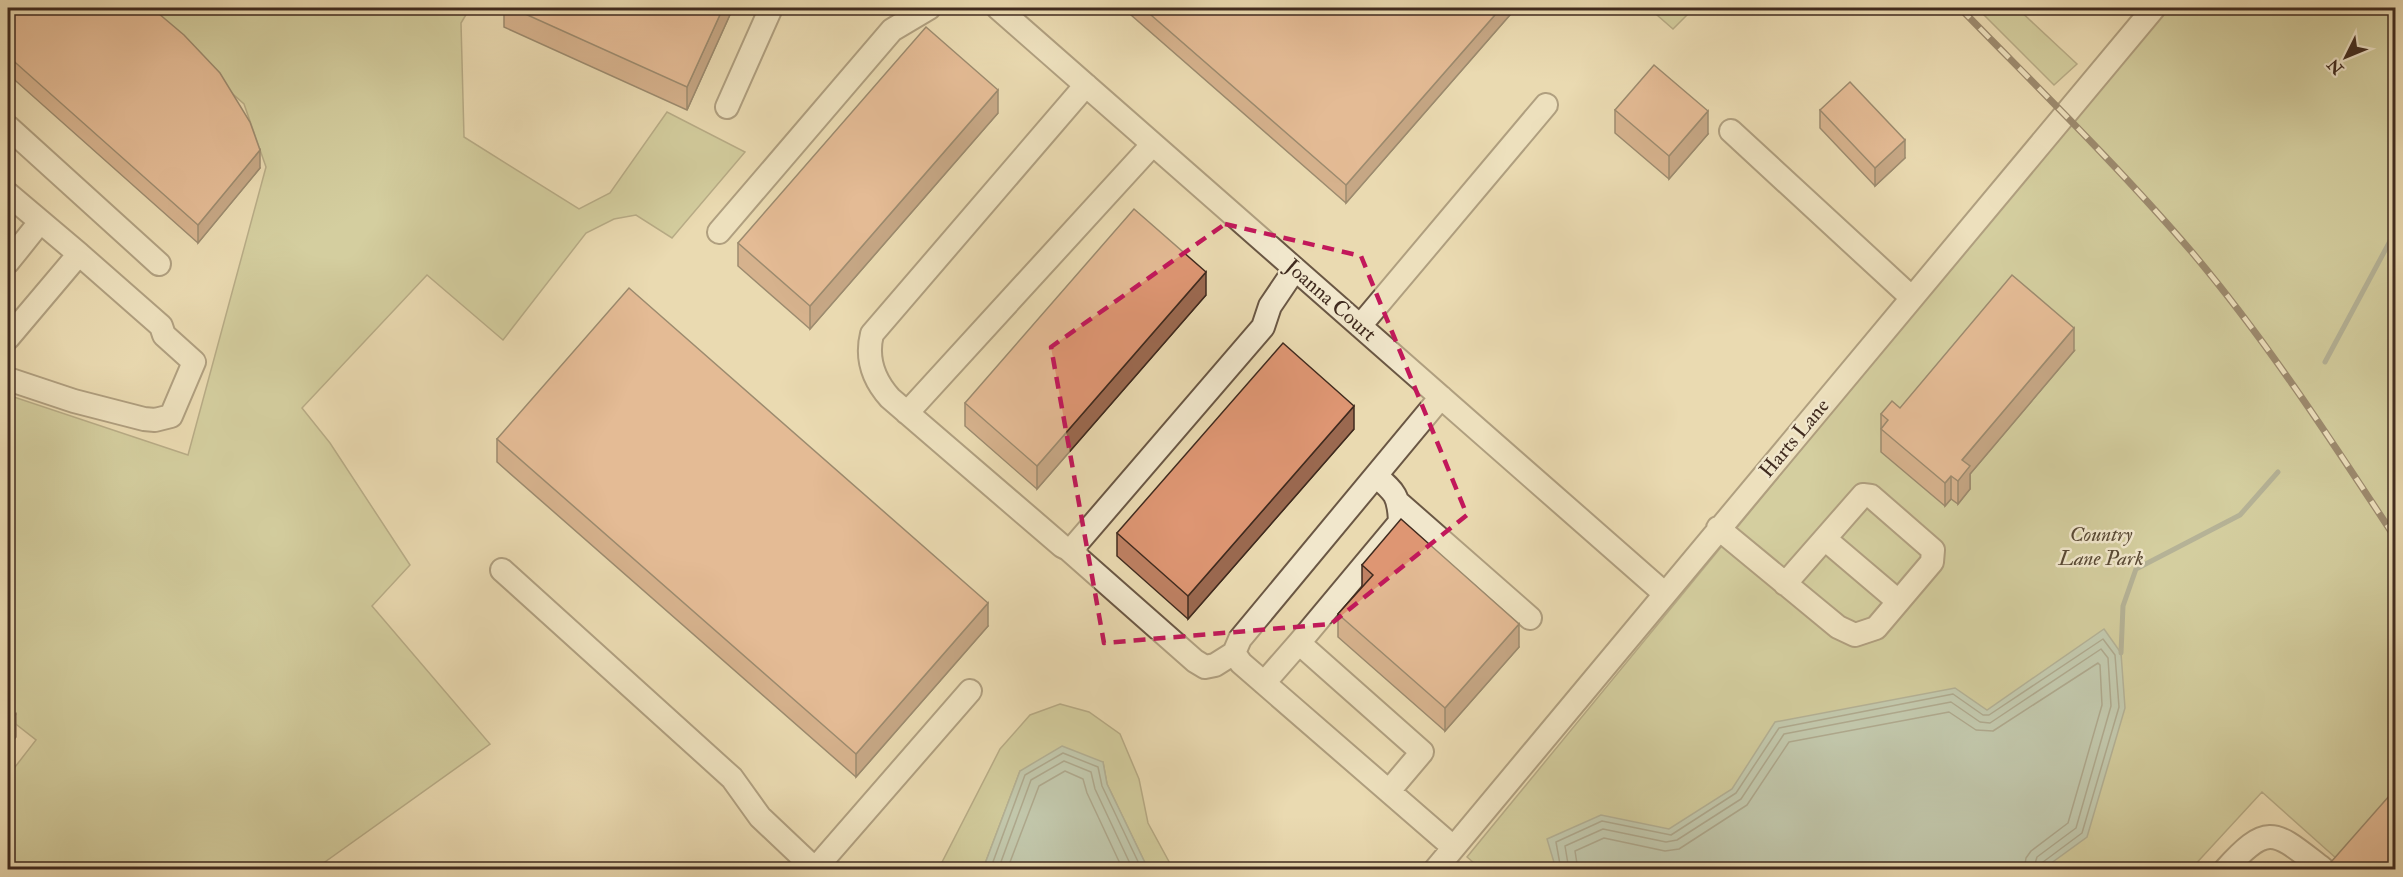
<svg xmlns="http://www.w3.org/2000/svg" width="2403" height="877" font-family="'IM FELL Double Pica',serif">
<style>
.green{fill:#babe89;stroke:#7d7454;stroke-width:1.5}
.water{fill:#99bab2;stroke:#758177;stroke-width:1.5}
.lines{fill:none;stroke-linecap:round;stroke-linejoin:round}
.shore{stroke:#6c7268;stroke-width:1.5}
.stream{stroke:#758177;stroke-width:5}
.minor-casing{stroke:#6a5744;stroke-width:26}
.minor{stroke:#f1e7cc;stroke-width:22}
.rail-casing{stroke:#402b1f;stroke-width:7}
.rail{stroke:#f1e7cc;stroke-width:4.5;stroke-dasharray:14;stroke-linecap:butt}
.wall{fill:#bf8163;stroke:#402b1f;stroke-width:1.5}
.shaded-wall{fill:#9b6950;stroke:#402b1f;stroke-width:1.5}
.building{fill:#de9673;stroke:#402b1f;stroke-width:1.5}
.marked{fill:none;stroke:#c2185b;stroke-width:4.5;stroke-dasharray:12 8;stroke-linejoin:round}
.labels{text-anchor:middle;stroke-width:5;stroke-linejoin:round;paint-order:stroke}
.street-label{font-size:21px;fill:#402b1f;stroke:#f1e7cc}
.park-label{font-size:21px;font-style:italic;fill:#584834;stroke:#f1e7cc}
</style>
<rect width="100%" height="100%" fill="#eadab1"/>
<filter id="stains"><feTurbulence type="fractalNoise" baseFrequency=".00333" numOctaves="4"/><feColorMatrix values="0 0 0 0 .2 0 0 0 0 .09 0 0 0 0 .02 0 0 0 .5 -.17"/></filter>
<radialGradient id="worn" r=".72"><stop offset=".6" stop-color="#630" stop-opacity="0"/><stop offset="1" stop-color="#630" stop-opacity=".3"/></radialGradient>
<path class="green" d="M 136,8 L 470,8 L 461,23 L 464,137 L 579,209 L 610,193 L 667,112 L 745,152 L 672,238 L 636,215 L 614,219 L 586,233 L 503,340 L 427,275 L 302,408 L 330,443 L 410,565 L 372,606 L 490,744 L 315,869 L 84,870 L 80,864 L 75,869 L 8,870 L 8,776 L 36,740 L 8,718 L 8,395 L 188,455 L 266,167 L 244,104 Z
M 1649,8 L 1694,8 L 1673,29 Z
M 1977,8 L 2017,8 L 2077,64 L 2054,85 Z
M 2163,8 L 2395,8 L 2395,792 L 2337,859 L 2262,792 L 2191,869 L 1482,870 L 1467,857 Z
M 1060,704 L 1089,712 L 1120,734 L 1139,779 L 1148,823 L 1173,869 L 1148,869 L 1107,784 L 1103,762 L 1020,771 L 983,869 L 938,870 L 1000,749 L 1030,715 Z"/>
<path class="water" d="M 2104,629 L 2121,653 L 2125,708 L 2087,837 L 2043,869 L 1556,869 L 1547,839 L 1601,815 L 1669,829 L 1732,789 L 1775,722 L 1955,688 L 1987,710 Z
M 1062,746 L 1103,762 L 1107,784 L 1148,869 L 983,869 L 1020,771 Z"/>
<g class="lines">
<path class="shore" d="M 990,870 L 1025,775 L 1063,753 L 1098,767 L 1102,786 L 1142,870
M 998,870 L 1031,780 L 1064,761 L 1091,772 L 1095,789 L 1133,870
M 1007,870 L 1039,786 L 1065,771 L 1083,779 L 1087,793 L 1123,870
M 1561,870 L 1556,842 L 1602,821 L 1671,835 L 1736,793 L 1779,728 L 1953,694 L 1983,715 L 1989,715 L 2103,639 L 2115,655 L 2119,707 L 2082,833 L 2043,862 L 2040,870
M 1569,870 L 1565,846 L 1603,829 L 1666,842 L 1677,840 L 1741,799 L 1784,734 L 1951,702 L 1980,722 L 1990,723 L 2101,649 L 2108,658 L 2111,706 L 2076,828 L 2037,857 L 2033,870
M 1578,870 L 1575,851 L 1604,838 L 1665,851 L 1679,849 L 1747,805 L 1789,742 L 1949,712 L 1976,730 L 1993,731 L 2098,663 L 2100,665 L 2102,705 L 2068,823 L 2031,851 L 2026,858 L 2024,870"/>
<path class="stream" d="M 2325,362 L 2396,230
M 2121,653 L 2123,606 L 2136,569 L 2240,515 L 2278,472"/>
<defs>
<path id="minor" d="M 998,8 L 1664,593
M 1086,85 L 872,334 C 866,358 873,379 890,398 L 1062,546 L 1068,549 L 1072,549 L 1263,327 L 1270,306 L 1295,269
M 727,107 L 771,8
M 8,127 L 159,264
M 1731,131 L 1912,298
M 8,194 L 79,254 L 8,338
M 719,232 L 892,30 L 929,8
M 8,262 L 40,222
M 1360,326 L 1546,105
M 8,379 L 74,401 L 144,419 L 155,420 L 171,416 L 194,362 L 164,335 L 161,326 L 79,254
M 1441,397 L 1240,639 L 1234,653 L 1241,663 L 1453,847
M 907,413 L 1153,144
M 1399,503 L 1530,618
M 1718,528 L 1838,627 L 1855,635 L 1876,628 L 1932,562 L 1933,550 L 1871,496 L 1863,495 L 1785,584
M 1825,539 L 1898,601
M 1068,549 L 1195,661 L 1205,667 L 1215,665 L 1234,653
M 502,570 L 732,778 L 760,817 L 816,870
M 1299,643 L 1400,522 C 1399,496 1395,492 1376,476
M 1264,683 L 1299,643 L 1422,752 L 1389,791
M 815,869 L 970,691
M 1435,870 L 2154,8
M 2225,870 C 2269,821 2275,832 2322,868"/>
</defs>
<use href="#minor" class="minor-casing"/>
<use href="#minor" class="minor"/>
<defs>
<path id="rail" d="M 1960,8 C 2038,88 2118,166 2191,251 C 2267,341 2331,440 2396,539"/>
</defs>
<use href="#rail" class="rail-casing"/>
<use href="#rail" class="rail"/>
</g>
<path class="wall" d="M 8,8 L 260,168 L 198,243 L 8,74 Z
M 504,8 L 733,8 L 687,110 L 504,27 Z
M 1123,8 L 1516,8 L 1346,203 Z
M 1615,110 L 1708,134 L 1669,179 L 1615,133 Z
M 1820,110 L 1905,158 L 1875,186 L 1820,128 Z
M 998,113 L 810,329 L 738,266 L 738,243 Z
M 1206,295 L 1037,489 L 965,426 L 965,403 Z
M 2074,351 L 1970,474 L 1970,489 L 1958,504 L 1951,499 L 1945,506 L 1881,452 L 1881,414 Z
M 1354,429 L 1188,619 L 1117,556 L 1117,533 Z
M 497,439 L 988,626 L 856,777 L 497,462 Z
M 1362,565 L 1519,647 L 1445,731 L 1338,637 L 1338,614 L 1362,587 Z"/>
<path class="shaded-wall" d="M 723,8 L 733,8 L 687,110 L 687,87 Z
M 1501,8 L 1516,8 L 1346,203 L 1346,185 Z
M 998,90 L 998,113 L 810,329 L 810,306 Z
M 1708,111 L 1708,134 L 1669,179 L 1669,156 Z
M 1905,140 L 1905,158 L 1875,186 L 1875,168 Z
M 260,150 L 260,168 L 198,243 L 198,225 Z
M 1206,272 L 1206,295 L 1037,489 L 1037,466 Z
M 2074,328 L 2074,351 L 1970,474 L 1970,489 L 1958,504 L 1958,481 L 1962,460 Z
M 1354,406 L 1354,429 L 1188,619 L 1188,596 Z
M 1951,476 L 1951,499 L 1945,506 L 1945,483 Z
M 988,603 L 988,626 L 856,777 L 856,754 Z
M 1519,624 L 1519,647 L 1445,731 L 1445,708 Z
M 16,714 L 16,737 L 8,746 L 8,723 Z"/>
<path class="building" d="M 8,8 L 152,8 L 184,35 L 220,73 L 250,122 L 260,150 L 198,225 L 8,56 Z
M 512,8 L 723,8 L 687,87 Z
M 1143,8 L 1501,8 L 1346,185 Z
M 926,27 L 998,90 L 810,306 L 738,243 Z
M 1654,65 L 1708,111 L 1669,156 L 1615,110 Z
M 1850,82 L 1905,140 L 1875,168 L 1820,110 Z
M 1134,209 L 1206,272 L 1037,466 L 965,403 Z
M 2012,275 L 2074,328 L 1962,460 L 1970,466 L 1958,481 L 1951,476 L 1945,483 L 1881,429 L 1888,420 L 1881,414 L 1892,401 L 1900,408 Z
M 629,288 L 988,603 L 856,754 L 497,439 Z
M 1283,343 L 1354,406 L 1188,596 L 1117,533 Z
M 1401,519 L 1519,624 L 1445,708 L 1338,614 L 1373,575 L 1362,565 Z
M 8,707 L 16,714 L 8,723 Z
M 2390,795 L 2396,799 L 2396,870 L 2324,870 Z"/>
<path d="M0 0H2403V877H0ZM 1225,224 L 1361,256 L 1467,515 L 1331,624 L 1104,643 L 1051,347 Z" fill="#eadab1" fill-opacity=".55" fill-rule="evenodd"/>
<path class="marked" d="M 1225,224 L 1361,256 L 1467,515 L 1331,624 L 1104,643 L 1051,347 Z"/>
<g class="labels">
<g class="street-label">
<text transform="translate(1331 300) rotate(41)" y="7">Joanna Court</text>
<text transform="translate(1794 438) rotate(-50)" y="7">Harts Lane</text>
</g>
<g class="park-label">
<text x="2101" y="541">Country<tspan x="2101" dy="24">Lane Park</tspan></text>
</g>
</g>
<rect width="2403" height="877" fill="none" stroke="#eadab1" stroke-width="30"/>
<rect x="9" y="9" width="2385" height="859" fill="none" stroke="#402b1f" stroke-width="3"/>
<rect x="15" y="15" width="2373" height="847" fill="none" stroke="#402b1f" stroke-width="1.5"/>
<g transform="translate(2346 57) rotate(227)" stroke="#f1e7cc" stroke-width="4.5" paint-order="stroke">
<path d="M0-4.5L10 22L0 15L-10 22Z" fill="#402b1f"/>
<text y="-9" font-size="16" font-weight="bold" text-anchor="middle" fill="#402b1f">N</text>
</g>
<rect width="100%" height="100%" filter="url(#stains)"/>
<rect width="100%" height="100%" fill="url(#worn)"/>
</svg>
